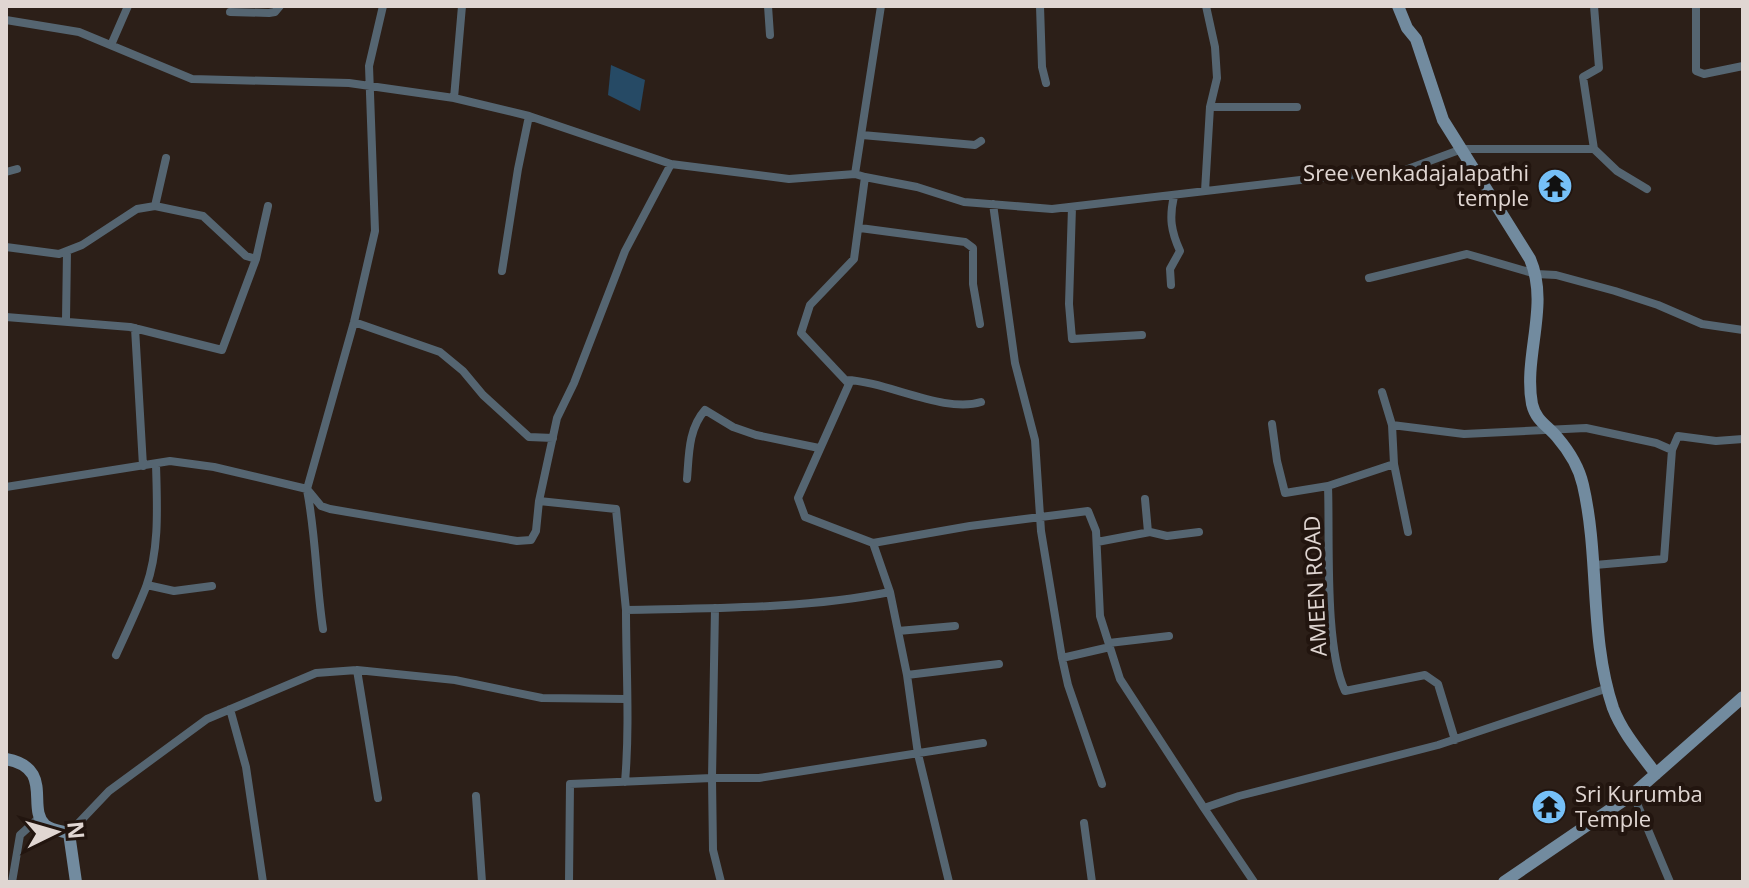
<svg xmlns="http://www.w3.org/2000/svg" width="1749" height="888" font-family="'Open Sans',sans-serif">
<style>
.water{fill:#264a65}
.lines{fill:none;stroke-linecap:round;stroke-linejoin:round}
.street{stroke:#556571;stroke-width:8}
.secondary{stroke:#728b9f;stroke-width:12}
.labels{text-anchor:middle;stroke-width:8;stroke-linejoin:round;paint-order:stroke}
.poi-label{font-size:22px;fill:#e0d6d2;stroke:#22150f;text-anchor:end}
.street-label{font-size:22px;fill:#e0d6d2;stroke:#22150f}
</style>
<rect width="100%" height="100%" fill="#2c1f18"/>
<path class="water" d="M 611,65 L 645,80 L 640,111 L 608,95 Z"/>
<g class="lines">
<path class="street" d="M 768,6 L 770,35
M 881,6 L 855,174 L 865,177 L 854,259 L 810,305 L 801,333 L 849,384 L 798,498 L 805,517 L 873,543 L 890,592 L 907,675 L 918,754 L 949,882
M 1040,6 L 1042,67 L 1046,83
M 1594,6 L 1599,68 L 1583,77 L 1594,149 L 1617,171 L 1647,189
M 1696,6 L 1696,71 L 1704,74 L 1743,66
M 230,12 L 269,13 L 275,12 L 280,6
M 6,20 L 79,32 L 192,79 L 349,83 L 454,98 L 529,116 L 671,164 L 789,179 L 855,174
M 111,45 L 128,6
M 454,98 L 462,6
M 1210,107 L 1297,107
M 862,135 L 975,145 L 981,141
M 671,164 L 625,251 L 574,383 L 557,418 L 539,501 L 616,509 L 626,610 C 713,608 804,609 890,592
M 6,172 L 17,169
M 865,177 L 917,187 L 964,202 L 1052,209 L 1309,179 L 1405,170 L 1462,149 L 1594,149
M 1205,191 L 1210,107 L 1217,78 L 1215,47 L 1206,6
M 993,204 L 1015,363 L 1035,440 L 1041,531 L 1062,658 L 1068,685 L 1102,784
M 155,206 L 166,158
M 1072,207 L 1069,304 L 1072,339 L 1142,335
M 860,228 L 965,242 L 973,248 L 973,284 L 980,324
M 6,247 L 59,254 L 82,245 L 137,209 L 155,206 L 203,216 L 246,256 L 256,259 L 222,350 L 130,327 L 6,317
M 256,259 L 268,206
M 502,271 L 518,169 L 529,116
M 1369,278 L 1467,254 L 1536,274 L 1556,275 L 1615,291 L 1658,305 L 1702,324 L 1743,330
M 1171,285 L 1170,269 L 1180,251 C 1171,231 1169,218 1174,196
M 66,320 L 67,251
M 354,322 L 440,352 L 463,371 L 483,395 L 529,437 L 553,438
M 135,328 L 143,466
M 846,380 C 886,381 945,414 981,402
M 1382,392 L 1392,425
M 1272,424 L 1277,461 L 1285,493 L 1328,486
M 1394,464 L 1328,486 C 1330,539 1324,646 1345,691 L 1425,675 L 1438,684 L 1455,740
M 687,479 C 689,456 688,429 705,410 L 733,427 L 756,435 L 819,448
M 6,487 L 170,461 L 214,467 L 307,489 L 354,322 L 375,231 L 369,66 L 383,6
M 307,489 L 321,506 L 330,509 L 517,541 L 531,540 L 536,531 L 539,501
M 307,490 C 316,536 316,583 323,629
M 1145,499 L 1148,532
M 1408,532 L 1394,464 L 1392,425 L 1464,434 L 1586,428 L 1656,443 L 1672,450
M 1097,542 L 1150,532 L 1167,536 L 1199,532
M 873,543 L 970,526 L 1088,511 L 1096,531 L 1100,616 L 1120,679 L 1204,808 L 1239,796 L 1438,745 L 1608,688
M 1595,565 L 1664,559 L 1672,450 L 1678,436 L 1716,441 L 1743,439
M 147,585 L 174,591 L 212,586
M 715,608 L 712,778 L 759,778 L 983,743
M 898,631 L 955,626
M 1109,643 L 1169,636
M 116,655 C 126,633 137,610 146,587 C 160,548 157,504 156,464
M 1062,658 L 1110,647
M 357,670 L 378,798
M 907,675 L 999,664
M 230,709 L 246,767 L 263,882
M 625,782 C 630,724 626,668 626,610
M 1633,794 L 1670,882
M 476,796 L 482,882
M 1204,808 L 1254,882
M 1084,823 L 1092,882
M 69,833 L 109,791 L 207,719 L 316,673 L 357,670 L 455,680 L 542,698 L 626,699
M 12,882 L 20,835 L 40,817
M 569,882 L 570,784 L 712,778 L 713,850 L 721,882"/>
<path class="secondary" d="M 1398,6 L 1407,28 L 1416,39 L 1443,120 L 1530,259 C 1550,305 1523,356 1532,404 C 1536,421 1547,425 1557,437 C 1569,451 1579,467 1583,485 C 1600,558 1589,637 1613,708 C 1622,732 1641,754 1656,774
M 6,759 C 55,768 26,808 45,825 C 51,830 62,831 69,833 L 76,882
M 1504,882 L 1633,794 L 1743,697"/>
</g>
<defs>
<symbol id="temple-disc" viewBox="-11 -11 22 22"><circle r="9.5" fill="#76c0f7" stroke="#22150f"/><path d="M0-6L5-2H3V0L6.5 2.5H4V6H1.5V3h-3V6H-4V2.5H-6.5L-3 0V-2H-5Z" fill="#111"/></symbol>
</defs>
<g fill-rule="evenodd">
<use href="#temple-disc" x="1535" y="166" width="40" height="40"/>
<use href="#temple-disc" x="1529" y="787" width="40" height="40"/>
</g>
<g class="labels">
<g class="poi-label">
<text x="1529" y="181">Sree venkadajalapathi<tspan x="1529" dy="25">temple</tspan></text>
<text x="1575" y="802" text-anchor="start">Sri Kurumba<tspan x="1575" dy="25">Temple</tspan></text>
</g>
<g class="street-label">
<text transform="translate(1315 586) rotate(-93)" y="8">AMEEN ROAD</text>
</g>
</g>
<rect width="1749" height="888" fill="none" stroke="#e0d6d2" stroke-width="16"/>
<g transform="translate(56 832) rotate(85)" stroke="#22150f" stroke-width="6" paint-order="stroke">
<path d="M0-6L14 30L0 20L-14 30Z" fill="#e0d6d2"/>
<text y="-12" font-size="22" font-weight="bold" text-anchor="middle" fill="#e0d6d2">N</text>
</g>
</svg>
